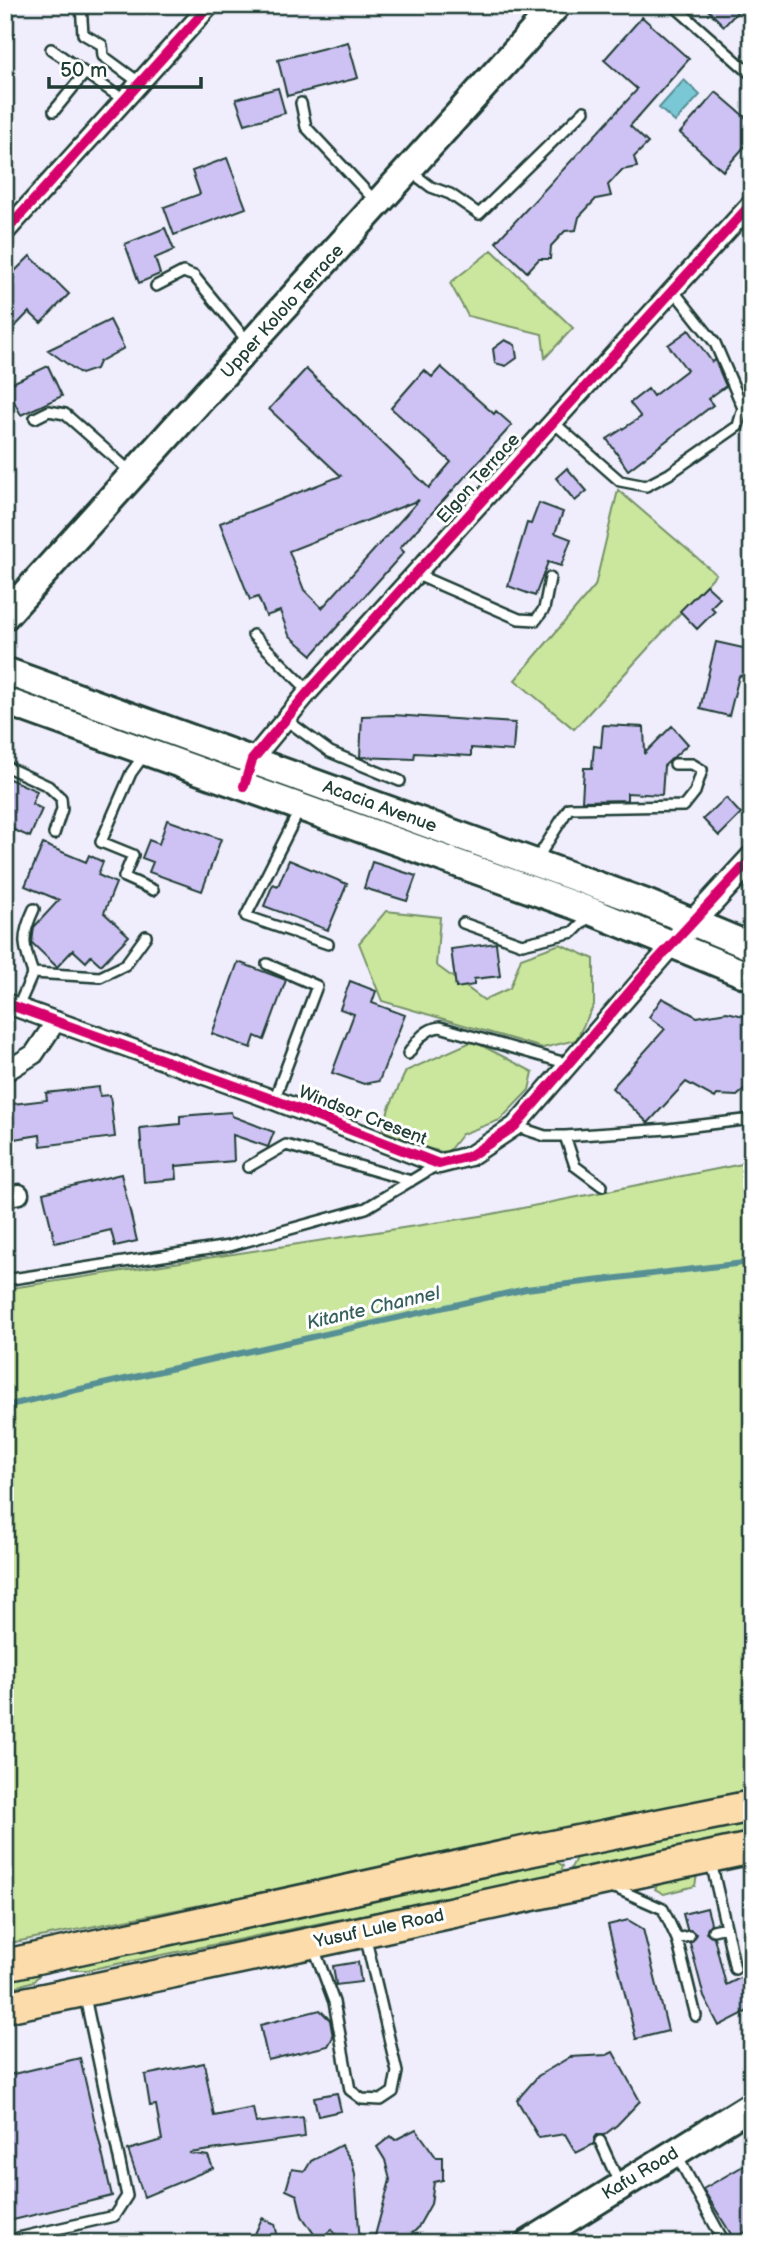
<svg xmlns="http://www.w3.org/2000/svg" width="757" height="2248" font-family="'Balsamiq Sans',sans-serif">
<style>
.green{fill:#cbe79e;stroke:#759269;stroke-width:2}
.water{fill:#7ac8d6;stroke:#569095;stroke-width:2}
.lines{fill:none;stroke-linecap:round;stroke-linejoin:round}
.stream{stroke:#569095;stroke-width:6}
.building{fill:#cec2f4;stroke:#1f3d34;stroke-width:2;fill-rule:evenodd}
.service-casing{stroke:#1f3d34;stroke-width:14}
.minor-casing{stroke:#1f3d34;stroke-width:23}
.tertiary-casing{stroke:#1f3d34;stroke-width:28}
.secondary-casing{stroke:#1f3d34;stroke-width:32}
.primary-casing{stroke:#1f3d34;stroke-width:35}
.service{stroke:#fff;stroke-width:9}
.minor{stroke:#fff;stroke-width:18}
.tertiary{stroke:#fff;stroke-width:23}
.secondary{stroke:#fff;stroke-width:26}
.primary{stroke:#fddcac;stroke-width:30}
.cycleway-casing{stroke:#fff;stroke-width:15}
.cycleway{stroke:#d6006c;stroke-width:10}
.labels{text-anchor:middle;stroke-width:6;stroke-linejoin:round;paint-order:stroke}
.street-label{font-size:18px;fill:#1f3d34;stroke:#fff}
.water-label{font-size:19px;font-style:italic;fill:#36605c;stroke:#fff}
</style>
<rect width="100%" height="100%" fill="#f0edfc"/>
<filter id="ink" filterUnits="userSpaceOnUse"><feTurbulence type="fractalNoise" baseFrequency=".0143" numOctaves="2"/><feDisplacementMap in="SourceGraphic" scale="14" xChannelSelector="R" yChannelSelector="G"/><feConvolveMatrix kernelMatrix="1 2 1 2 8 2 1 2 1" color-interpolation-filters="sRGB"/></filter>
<g filter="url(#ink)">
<path class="green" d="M 492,250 L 573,328 L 545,358 L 542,334 L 468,316 L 450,283 Z
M 618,490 L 716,574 L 574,729 L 515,680 L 595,586 Z
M 386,911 L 440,917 L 436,965 L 484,1000 L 510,988 L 521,958 L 560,944 L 594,959 L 594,1005 L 576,1040 L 543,1048 L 382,1001 L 359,943 Z
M 473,1041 L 533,1072 L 529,1090 L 500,1120 L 462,1134 L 447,1153 L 381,1137 L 389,1108 L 406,1071 Z
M 752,1162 L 752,1795 C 503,1846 254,1892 5,1944 L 5,1289 L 487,1215 Z
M 752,1818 L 752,1833 L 573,1871 L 571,1868 L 576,1858 Z
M 557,1862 L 563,1866 L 560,1875 L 87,1970 L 71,1970 L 68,1965 Z
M 698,1869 L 695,1886 L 664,1894 L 655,1889 L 659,1882 Z
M 36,1968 L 40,1974 L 34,1981 L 5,1990 L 5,1974 Z"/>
<path class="water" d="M 684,80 L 700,95 L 675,122 L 659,108 Z"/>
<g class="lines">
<path class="stream" d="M 5,1406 L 526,1289 L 752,1262"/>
</g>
<path class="building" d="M 703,5 L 744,5 L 724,26 Z
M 642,17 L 689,59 L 630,126 L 648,143 L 634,157 L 637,167 L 622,170 L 608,185 L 611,196 L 596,199 L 579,217 L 576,230 L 565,231 L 551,246 L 550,259 L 539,259 L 527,272 L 496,242 L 636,91 L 637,89 L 604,60 Z
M 348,42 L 358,78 L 287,96 L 278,60 Z
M 278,88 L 285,113 L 245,124 L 236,99 Z
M 716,92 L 752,123 L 752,138 L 723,171 L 680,133 Z
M 227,158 L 246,208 L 174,235 L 164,207 L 200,194 L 192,171 Z
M 165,228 L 174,250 L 155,258 L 160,274 L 139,283 L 125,244 Z
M 30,256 L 69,294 L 41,323 L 29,312 L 5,337 L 5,281 Z
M 110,320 L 124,348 L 99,362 L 96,369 L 81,374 L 48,350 Z
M 689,330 L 712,362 L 715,360 L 726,386 L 708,399 L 713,405 L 628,470 L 607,439 L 641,417 L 630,403 L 648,389 L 653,396 L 687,370 L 668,345 Z
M 505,340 L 515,345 L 517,358 L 506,366 L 495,363 L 493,349 Z
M 48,366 L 62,396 L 21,415 L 6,386 Z
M 441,367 L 494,414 L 496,411 L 512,425 L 400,548 L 404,552 L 312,655 L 289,635 L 280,611 L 266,616 L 258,597 L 250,600 L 220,523 L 341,476 L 269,409 L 306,369 L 429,488 L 451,462 L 391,408 L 424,370 L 432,377 ZM 419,500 L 322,608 L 304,590 L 289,551 Z
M 567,468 L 587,491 L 575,501 L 556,478 Z
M 539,503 L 563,512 L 555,533 L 571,539 L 561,566 L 548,562 L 535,596 L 508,586 L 527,523 L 531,524 Z
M 706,585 L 720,598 L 711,607 L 715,611 L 697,629 L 680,611 Z
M 716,642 L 752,650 L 746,675 L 739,676 L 729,716 L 700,709 Z
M 393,715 L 515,723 L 513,751 L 471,748 L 471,756 L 415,753 L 414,759 L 360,757 L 362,716 Z
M 603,725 L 644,727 L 645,753 L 672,726 L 688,744 L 664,766 L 662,795 L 627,793 L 627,800 L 582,801 L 584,768 L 592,768 L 594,746 L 601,747 Z
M 5,777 L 37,791 L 32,804 L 42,809 L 30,837 L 5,826 Z
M 726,798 L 741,814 L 719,836 L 703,819 Z
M 167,820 L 221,839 L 202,891 L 149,872 L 153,862 L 142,858 L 149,840 L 159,844 Z
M 43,844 L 86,862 L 89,855 L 103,862 L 98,875 L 116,883 L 104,913 L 129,936 L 101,965 L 91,956 L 86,962 L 73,950 L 57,967 L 32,943 L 34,927 L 59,900 L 25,886 Z
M 289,860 L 347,884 L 328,930 L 264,906 L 273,884 L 278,886 Z
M 372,862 L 416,876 L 407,901 L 364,888 Z
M 496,943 L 500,976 L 474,979 L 474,985 L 456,988 L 451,949 Z
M 238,962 L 286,980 L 264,1040 L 255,1036 L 251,1048 L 212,1034 Z
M 350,981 L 376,991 L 372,1003 L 405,1015 L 379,1081 L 364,1084 L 332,1073 L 354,1014 L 340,1009 Z
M 662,998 L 697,1017 L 727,1012 L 752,1018 L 752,1083 L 737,1096 L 717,1095 L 715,1098 L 686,1082 L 648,1123 L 612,1088 L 665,1029 L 649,1017 Z
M 99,1087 L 100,1096 L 110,1095 L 115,1137 L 41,1146 L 40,1135 L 8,1140 L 5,1105 L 47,1100 L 46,1093 Z
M 231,1112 L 232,1116 L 274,1132 L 268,1147 L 233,1135 L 234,1161 L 176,1166 L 177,1179 L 144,1182 L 140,1128 L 180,1124 L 180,1116 Z
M 121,1174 L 137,1241 L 115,1246 L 111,1230 L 55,1243 L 43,1193 Z
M 707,1908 L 711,1923 L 706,1932 L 714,1937 L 726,1985 L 752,1972 L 752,2009 L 719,2026 L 704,1997 L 690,1943 L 696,1934 L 687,1929 L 683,1914 Z
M 628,1920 L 643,1929 L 668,2031 L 636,2039 L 608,1925 Z
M 358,1962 L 361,1982 L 336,1985 L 333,1966 Z
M 320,2010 L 330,2020 L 333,2037 L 328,2046 L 268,2060 L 260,2025 Z
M 613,2052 L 640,2101 L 617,2125 L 604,2135 L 597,2135 L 594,2144 L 576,2153 L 565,2134 L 539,2138 L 517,2100 L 538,2076 L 570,2057 L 607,2055 Z
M 80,2058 L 112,2196 L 5,2222 L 5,2076 Z
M 204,2063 L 214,2116 L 253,2108 L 256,2123 L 303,2117 L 305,2137 L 189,2153 L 208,2156 L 213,2168 L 144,2197 L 128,2150 L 162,2140 L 156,2105 L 150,2106 L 145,2075 Z
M 337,2093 L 341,2111 L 318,2116 L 314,2097 Z
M 416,2129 L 436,2157 L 443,2157 L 443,2180 L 434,2182 L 431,2204 L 417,2229 L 401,2243 L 373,2243 L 390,2180 L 385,2160 L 377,2147 L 391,2136 L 395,2140 Z
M 341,2145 L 352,2162 L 355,2174 L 360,2243 L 341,2243 L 332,2229 L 318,2240 L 302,2216 L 297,2195 L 286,2190 L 292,2169 L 305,2171 L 311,2161 Z
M 752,2161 L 752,2228 L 734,2239 L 703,2189 Z
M 262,2218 L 275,2224 L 279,2243 L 251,2243 Z"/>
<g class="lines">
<defs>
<path id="service" d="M 81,5 L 83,34 L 102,45 L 103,56 L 140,83
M 673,5 L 752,75
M 51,49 L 85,73
M 301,103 L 306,127 L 377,203
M 54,111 L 85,73 L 124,100
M 410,171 L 431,187 L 450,194 L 479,214 L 584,111
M 156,286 L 183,272 L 194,276 L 248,342
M 35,418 L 49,411 L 65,414 L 132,473
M 553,422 L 620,481 L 646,486 L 669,474 L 738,426 L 743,408 L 715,343 L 673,290
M 415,574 L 519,619 L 536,620 L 544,609 L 550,578
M 253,635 L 309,691
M 285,719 L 330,752 L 400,781
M 144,755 L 131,773 L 101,842 L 133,855 L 124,877 L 153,890
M 5,766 L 48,786 L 61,798 L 62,809 L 54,834
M 299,811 L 246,916 L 328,944
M 537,859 L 569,808 L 684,806 L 695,792 L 702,770 L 692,764 L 675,764
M 463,923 L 522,944 L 573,932 L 589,916
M 267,964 L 317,986 L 274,1100
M 33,973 C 23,945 21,937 34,909
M 18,1007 L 33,973 L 100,977 L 125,965 L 146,936
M 408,1054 C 417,1041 424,1029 440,1027 L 569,1064
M 515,1126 L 545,1136 L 565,1136 L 668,1129 L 752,1119
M 565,1136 L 575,1166 L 602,1186
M 248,1167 L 286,1145 L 411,1181
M 5,1280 L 229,1246 L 366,1208 L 437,1165
M 711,1862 L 726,1927 L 713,1930
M 613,1887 L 663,1909 L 677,1939 L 689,1936
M 726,1927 L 735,1969
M 677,1939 L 696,2016
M 314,1948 L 334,2002 L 350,2090 L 362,2099 L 381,2100 L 393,2092 L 397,2072 L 365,1935
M 600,2141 L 619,2183
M 676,2154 L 723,2240
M 18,2238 L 114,2216 L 127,2196 L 85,1997"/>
<path id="minor" d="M 5,232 L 210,5
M 244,786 L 252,760 L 309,691 L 752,203
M 5,1003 L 274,1100 L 439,1164 L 470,1156 L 515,1126 L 674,943
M 5,1072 L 34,1054 L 56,1021
M 5,1197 L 19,1194"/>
<path id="tertiary" d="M 674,943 L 752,858"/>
<path id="secondary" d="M 5,616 L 557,5
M 5,671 L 646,903 L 752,947
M 5,701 L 593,912 L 752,977
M 529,2243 L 752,2105"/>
<path id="primary" d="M 5,1965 L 533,1850 L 752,1806
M 5,2007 C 255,1957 503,1900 752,1848"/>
</defs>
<use href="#service" class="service-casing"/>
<use href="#minor" class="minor-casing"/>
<use href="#tertiary" class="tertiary-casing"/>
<use href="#secondary" class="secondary-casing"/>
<use href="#primary" class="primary-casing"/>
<use href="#service" class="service"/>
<use href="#minor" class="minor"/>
<use href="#tertiary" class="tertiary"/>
<use href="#secondary" class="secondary"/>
<use href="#primary" class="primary"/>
<defs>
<path id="cycleway" d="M 5,232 L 210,5
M 244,786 L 252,760 L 309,691 L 752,203
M 5,1003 L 274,1100 L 439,1164 L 470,1156 L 515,1126 L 650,968 L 752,858"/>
</defs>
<use href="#cycleway" class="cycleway-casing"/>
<use href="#cycleway" class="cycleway"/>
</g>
</g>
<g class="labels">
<g class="street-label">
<text transform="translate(282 311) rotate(-48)" y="6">Upper Kololo Terrace</text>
<text transform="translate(478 478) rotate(-48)" y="6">Elgon Terrace</text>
<text transform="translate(380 806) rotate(20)" y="6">Acacia Avenue</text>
<text transform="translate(363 1115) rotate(21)" y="6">Windsor Cresent</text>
<text transform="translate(379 1928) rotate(-12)" y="6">Yusuf Lule Road</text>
<text transform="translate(640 2173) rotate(-31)" y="6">Kafu Road</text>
</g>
<g class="water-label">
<text transform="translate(373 1307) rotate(-13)" y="7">Kitante Channel</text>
</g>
</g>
<rect width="757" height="2248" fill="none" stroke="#fff" stroke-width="28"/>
<rect x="14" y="14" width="729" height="2220" fill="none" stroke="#1f3d34" stroke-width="2.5" filter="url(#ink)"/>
<path d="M49 77v10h152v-10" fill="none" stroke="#1f3d34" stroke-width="3.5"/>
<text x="60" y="77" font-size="21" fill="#1f3d34" stroke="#ffffff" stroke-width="5" paint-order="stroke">50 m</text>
</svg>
